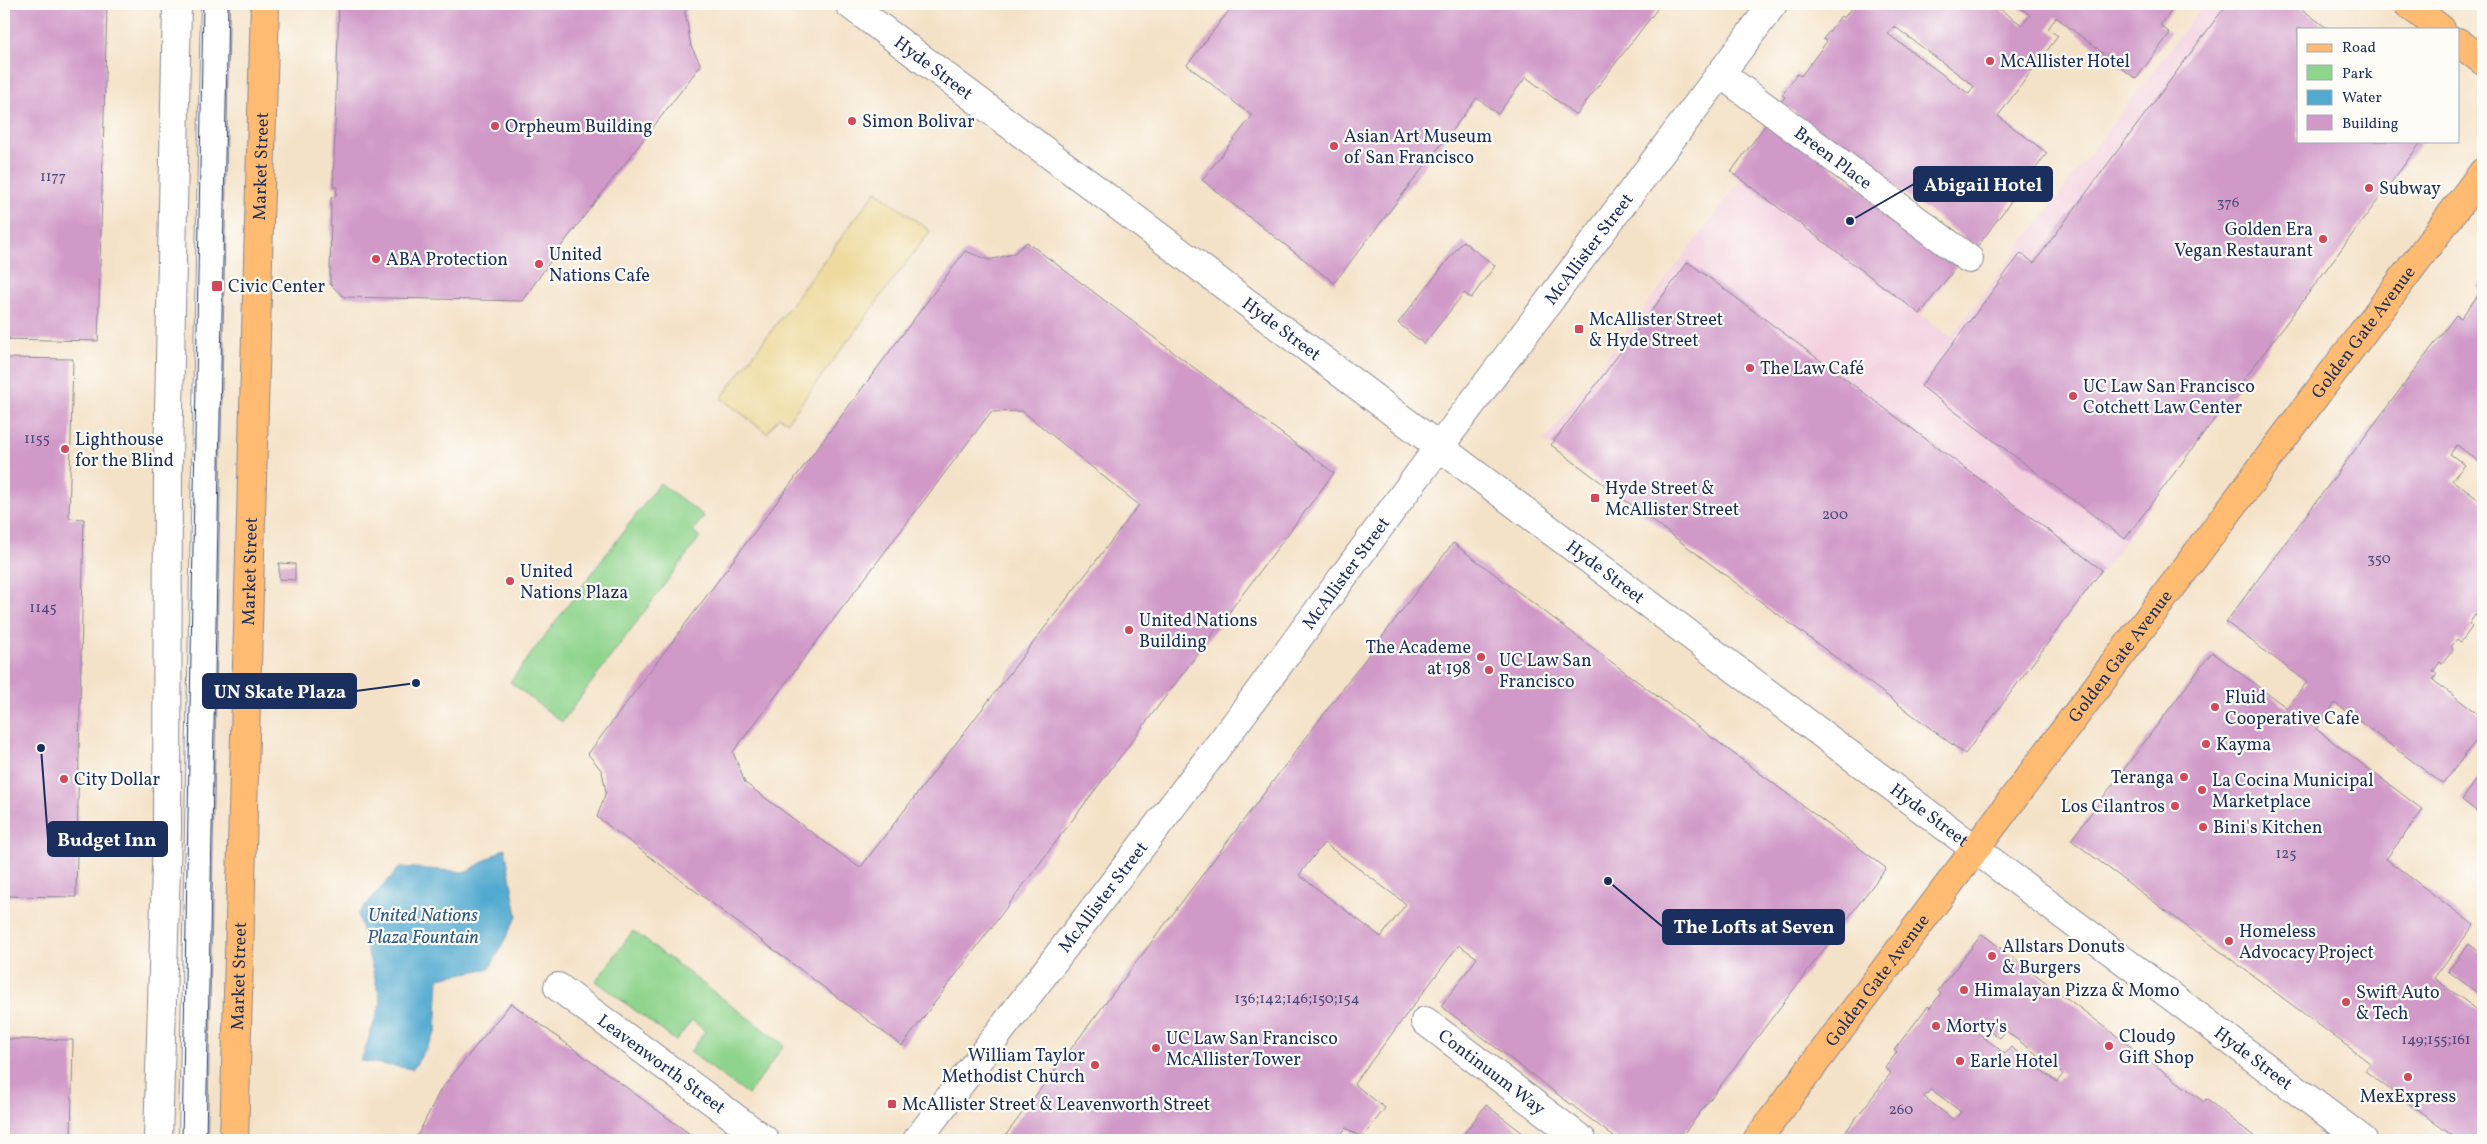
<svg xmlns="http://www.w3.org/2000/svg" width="2487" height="1144" font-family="Vollkorn,serif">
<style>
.built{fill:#f3cfdf}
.green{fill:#8fd48d;stroke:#558276}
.sand{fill:#eeda9e;stroke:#84847e}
.water{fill:#53aad0;stroke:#376c97}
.building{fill:#d099c8;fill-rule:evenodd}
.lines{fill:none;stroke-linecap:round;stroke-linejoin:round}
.minor-casing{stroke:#888893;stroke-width:30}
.major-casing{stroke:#888893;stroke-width:30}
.minor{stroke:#fff;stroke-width:28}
.major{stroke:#ffbb71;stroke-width:28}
.tram{stroke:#1b2f5e;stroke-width:1}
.poi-dot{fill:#d1495b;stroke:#fdfcf7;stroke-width:2}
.labels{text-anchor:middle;stroke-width:4.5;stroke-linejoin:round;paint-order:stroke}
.number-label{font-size:15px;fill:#484a78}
.poi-label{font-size:18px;fill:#1b2f5e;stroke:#fdfcf7;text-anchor:start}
.street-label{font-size:18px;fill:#1b2f5e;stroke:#fdfcf7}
.water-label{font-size:19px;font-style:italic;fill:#2f5a86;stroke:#fdfcf7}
.leader{fill:none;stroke:#1b2f5e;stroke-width:2}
.callout-dot{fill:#1b2f5e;stroke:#fdfcf7;stroke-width:2}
.callout{fill:#1b2f5e;stroke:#1b2f5e;stroke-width:2}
.callout-label{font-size:19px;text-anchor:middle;font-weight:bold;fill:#fff}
</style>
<rect width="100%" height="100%" fill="#fdfcf7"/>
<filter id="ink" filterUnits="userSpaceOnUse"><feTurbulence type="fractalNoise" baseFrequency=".02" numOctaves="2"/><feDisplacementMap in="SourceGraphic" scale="10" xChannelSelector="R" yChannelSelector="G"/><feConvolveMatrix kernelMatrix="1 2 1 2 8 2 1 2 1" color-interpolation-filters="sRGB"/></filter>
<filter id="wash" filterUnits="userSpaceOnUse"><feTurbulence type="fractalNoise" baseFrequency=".0096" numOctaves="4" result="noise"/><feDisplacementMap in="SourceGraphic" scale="20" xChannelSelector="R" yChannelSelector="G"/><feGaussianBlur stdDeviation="1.12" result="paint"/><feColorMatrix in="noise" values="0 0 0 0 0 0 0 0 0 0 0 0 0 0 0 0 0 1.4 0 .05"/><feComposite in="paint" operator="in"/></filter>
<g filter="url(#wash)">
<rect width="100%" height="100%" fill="#f4e2c8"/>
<path class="built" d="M 2204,4 L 2297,4 L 2331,29 L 2298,29 L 2298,141 L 2421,141 L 1965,756 L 1544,441 L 1741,180 L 1951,337 Z"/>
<path class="green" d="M 660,483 L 704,516 L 693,531 L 700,537 L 562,722 L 510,682 Z
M 633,931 L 784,1045 L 748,1095 L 690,1052 L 705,1031 L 692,1020 L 676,1041 L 596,981 Z"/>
<path class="sand" d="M 876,191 L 930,231 L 787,422 L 779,417 L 767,433 L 721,398 Z"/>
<path class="water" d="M 505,848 L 517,916 L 490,968 L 439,978 L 436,1033 L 413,1069 L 361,1061 L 381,1002 L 358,914 L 400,867 L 467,872 Z"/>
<g id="blocks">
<path class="building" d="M 4,4 L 107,4 L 98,341 L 4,339 Z
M 339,4 L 690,4 L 685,12 L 691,46 L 701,65 L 565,241 L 522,301 L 344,297 L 330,284 L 331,198 L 336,195 L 337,187 L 333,187 Z
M 1234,4 L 1661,4 L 1576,115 L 1526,77 L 1498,114 L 1477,98 L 1334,283 L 1202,180 L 1252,116 L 1187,65 Z
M 1854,4 L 1993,4 L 2022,25 L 2030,15 L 2014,4 L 2177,4 L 2160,25 L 2170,33 L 2136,79 L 2056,17 L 2048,29 L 2058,36 L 1998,116 L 2047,153 L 1977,247 L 1781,102 L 1785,97 L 1782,95 L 1797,74 L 1801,76 L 1827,41 L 1823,39 L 1841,16 L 1844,18 ZM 1894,26 L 1974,86 L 1969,94 L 1888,34 Z
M 2227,4 L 2295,4 L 2328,29 L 2298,29 L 2298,141 L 2422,141 L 2125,539 L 1921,386 L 2021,253 L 2034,263 Z
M 1769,120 L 1959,263 L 1920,314 L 1731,172 Z
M 1463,241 L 1495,266 L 1471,298 L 1464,293 L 1424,344 L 1398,323 Z
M 1027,242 L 1334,473 L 902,1046 L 597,817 L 606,792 L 602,771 L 588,754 L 965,251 L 989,260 L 1013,254 ZM 1022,411 L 1139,505 L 860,868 L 745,783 L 733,752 L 991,412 Z
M 1688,262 L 2102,570 L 1965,754 L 1551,445 Z
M 2483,278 L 2483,465 L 2457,445 L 2450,454 L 2465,465 L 2452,480 L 2483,503 L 2483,612 L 2479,618 L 2475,615 L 2469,624 L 2472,627 L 2461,642 L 2457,639 L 2451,647 L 2453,650 L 2442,664 L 2440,662 L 2433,672 L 2437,674 L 2433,680 L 2483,718 L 2483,731 L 2443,784 L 2335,703 L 2316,729 L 2423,810 L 2386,859 L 2474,925 L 2434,978 L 2483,1014 L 2483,1140 L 2458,1140 L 2365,1071 L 2370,1063 L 2071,840 L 2212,652 L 2287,708 L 2307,682 L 2226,622 L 2456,315 L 2461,318 L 2481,291 L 2477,287 Z
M 4,358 L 73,359 L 69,518 L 84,519 L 76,897 L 4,896 Z
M 1453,543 L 1886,868 L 1679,1140 L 1618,1140 L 1441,1006 L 1477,958 L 1459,945 L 1354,1084 L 1385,1108 L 1362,1138 L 1346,1128 L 1337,1140 L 1002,1140 ZM 1324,843 L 1406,904 L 1381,937 L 1299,875 Z
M 279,563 L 295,564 L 295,580 L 279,579 Z
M 2483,771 L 2483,816 L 2462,800 Z
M 1982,934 L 2204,1102 L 2206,1099 L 2259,1140 L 1839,1140 L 1891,1073 L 1885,1068 L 1897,1052 L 1894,1050 L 1928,1006 L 1930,1008 L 1941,993 L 1938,991 ZM 1982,1025 L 2000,1038 L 2006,1031 L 2063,1074 L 2057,1082 L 2011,1047 L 2005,1054 L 1977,1032 ZM 1931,1089 L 1961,1112 L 1954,1120 L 1924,1097 Z
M 2469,944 L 2483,955 L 2483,997 L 2448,971 Z
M 511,1003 L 698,1140 L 415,1140 L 441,1089 Z
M 4,1039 L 73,1040 L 71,1140 L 4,1140 Z
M 1486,1105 L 1532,1140 L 1459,1140 Z"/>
</g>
</g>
<g filter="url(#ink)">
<use href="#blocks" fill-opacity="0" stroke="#888893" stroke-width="1"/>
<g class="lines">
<defs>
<g id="minor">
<path id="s1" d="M 849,4 L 2363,1140"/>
<path id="s2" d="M 1721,74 L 1969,259"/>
<path id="s3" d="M 558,987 L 765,1140"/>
<path id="s4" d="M 1425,1021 L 1582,1140"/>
<path d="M 158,1140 L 167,831 L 168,463 L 177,4"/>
<path d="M 193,1140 L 215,4"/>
<path id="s5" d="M 917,1140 L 1238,720 L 1403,495 L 1773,4"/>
</g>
<g id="major">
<path d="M 2408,4 L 2441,29"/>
<path d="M 2458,42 L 2483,61"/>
<path id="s6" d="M 234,1140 L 265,4"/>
<path id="s7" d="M 1757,1140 L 2483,172"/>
</g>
</defs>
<use href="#minor" class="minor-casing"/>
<use href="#major" class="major-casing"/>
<use href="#minor" class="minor"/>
<use href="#major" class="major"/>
<path class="tram" d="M 182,1140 L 203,4
M 206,1140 L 228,4"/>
</g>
</g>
<g class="poi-dot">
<circle cx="1990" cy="61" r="5"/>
<circle cx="852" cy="121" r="5"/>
<circle cx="495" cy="126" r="5"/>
<circle cx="1334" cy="146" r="5"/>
<circle cx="2369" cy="188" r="5"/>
<circle cx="2323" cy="239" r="5"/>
<circle cx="376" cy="259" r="5"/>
<circle cx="539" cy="264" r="5"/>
<rect x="211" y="280" width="12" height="12" rx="2.5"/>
<rect x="1574" y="324" width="10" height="10" rx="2.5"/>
<circle cx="1750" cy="368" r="5"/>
<circle cx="2073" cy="396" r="5"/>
<circle cx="65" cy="449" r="5"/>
<rect x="1590" y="493" width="10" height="10" rx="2.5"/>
<circle cx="510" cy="581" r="5"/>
<circle cx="1129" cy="630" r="5"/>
<circle cx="1481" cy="657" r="5"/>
<circle cx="1489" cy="670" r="5"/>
<circle cx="2215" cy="707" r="5"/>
<circle cx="2206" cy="744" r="5"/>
<circle cx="2184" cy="777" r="5"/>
<circle cx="64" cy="779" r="5"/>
<circle cx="2202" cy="790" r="5"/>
<circle cx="2175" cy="806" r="5"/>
<circle cx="2203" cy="827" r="5"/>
<circle cx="2229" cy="941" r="5"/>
<circle cx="1992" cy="956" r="5"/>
<circle cx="1964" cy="990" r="5"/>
<circle cx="2346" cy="1002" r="5"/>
<circle cx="1936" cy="1026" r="5"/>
<circle cx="2109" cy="1046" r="5"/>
<circle cx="1156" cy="1048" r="5"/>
<circle cx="1960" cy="1061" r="5"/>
<circle cx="1095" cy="1065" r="5"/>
<circle cx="2408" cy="1077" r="5"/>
<rect x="887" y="1099" width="10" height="10" rx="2.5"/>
</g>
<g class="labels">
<g class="number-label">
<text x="53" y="181">1177</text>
<text x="2228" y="207">376</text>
<text x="37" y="443">1155</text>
<text x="1835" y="519">200</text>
<text x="2379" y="563">350</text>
<text x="43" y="612">1145</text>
<text x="2286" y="858">125</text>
<text x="1297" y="1003">136;142;146;150;154</text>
<text x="2436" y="1044">149;155;161</text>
<text x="1901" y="1114">260</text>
</g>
<g class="poi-label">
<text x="2000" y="67">McAllister Hotel</text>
<text x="862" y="127">Simon Bolivar</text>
<text x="505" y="132">Orpheum Building</text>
<text x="1344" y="142">Asian Art Museum<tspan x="1344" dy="21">of San Francisco</tspan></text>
<text x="2379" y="194">Subway</text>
<text x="2313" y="235" text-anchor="end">Golden Era<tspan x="2313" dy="21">Vegan Restaurant</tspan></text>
<text x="549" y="260">United<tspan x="549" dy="21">Nations Cafe</tspan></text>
<text x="386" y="265">ABA Protection</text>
<text x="228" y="292">Civic Center</text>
<text x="1589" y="325">McAllister Street<tspan x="1589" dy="21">&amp; Hyde Street</tspan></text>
<text x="1760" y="374">The Law Café</text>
<text x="2083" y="392">UC Law San Francisco<tspan x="2083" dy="21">Cotchett Law Center</tspan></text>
<text x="75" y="445">Lighthouse<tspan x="75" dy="21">for the Blind</tspan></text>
<text x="1605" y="494">Hyde Street &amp;<tspan x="1605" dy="21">McAllister Street</tspan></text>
<text x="520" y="577">United<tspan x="520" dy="21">Nations Plaza</tspan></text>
<text x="1139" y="626">United Nations<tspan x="1139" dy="21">Building</tspan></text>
<text x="1471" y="653" text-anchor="end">The Academe<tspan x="1471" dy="21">at 198</tspan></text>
<text x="1499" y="666">UC Law San<tspan x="1499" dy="21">Francisco</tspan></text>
<text x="2225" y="703">Fluid<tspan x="2225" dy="21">Cooperative Cafe</tspan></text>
<text x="2216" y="750">Kayma</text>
<text x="2174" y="783" text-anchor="end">Teranga</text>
<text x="74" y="785">City Dollar</text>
<text x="2212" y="786">La Cocina Municipal<tspan x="2212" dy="21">Marketplace</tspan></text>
<text x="2165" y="812" text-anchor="end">Los Cilantros</text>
<text x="2213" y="833">Bini's Kitchen</text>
<text x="2239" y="937">Homeless<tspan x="2239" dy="21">Advocacy Project</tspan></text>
<text x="2002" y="952">Allstars Donuts<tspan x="2002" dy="21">&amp; Burgers</tspan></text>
<text x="1974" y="996">Himalayan Pizza &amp; Momo</text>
<text x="2356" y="998">Swift Auto<tspan x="2356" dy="21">&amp; Tech</tspan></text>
<text x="1946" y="1032">Morty's</text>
<text x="2119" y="1042">Cloud9<tspan x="2119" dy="21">Gift Shop</tspan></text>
<text x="1166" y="1044">UC Law San Francisco<tspan x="1166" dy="21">McAllister Tower</tspan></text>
<text x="1085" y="1061" text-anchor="end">William Taylor<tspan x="1085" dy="21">Methodist Church</tspan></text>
<text x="1970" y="1067">Earle Hotel</text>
<text x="2408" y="1102" text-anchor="middle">MexExpress</text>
<text x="902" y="1110">McAllister Street &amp; Leavenworth Street</text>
</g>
<g class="street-label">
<text dy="6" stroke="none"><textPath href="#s1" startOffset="106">Hyde Street</textPath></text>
<text dy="6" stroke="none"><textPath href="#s2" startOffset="140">Breen Place</textPath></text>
<text dy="6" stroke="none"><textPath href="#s6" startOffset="974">Market Street</textPath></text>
<text dy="6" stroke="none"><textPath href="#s5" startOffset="1116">McAllister Street</textPath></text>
<text dy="6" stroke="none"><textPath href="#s1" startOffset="541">Hyde Street</textPath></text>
<text dy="6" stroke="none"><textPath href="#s7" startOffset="1010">Golden Gate Avenue</textPath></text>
<text dy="6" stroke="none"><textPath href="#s6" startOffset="569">Market Street</textPath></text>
<text dy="6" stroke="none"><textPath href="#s1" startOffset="946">Hyde Street</textPath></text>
<text dy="6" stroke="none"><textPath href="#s5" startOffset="711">McAllister Street</textPath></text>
<text dy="6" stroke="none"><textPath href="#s7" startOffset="605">Golden Gate Avenue</textPath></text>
<text dy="6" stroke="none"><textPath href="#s1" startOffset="1351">Hyde Street</textPath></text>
<text dy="6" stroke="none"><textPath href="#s5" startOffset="306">McAllister Street</textPath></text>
<text dy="6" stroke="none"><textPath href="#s6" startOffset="164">Market Street</textPath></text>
<text dy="6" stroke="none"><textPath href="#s7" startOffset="200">Golden Gate Avenue</textPath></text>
<text dy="6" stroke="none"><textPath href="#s1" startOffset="1756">Hyde Street</textPath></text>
<text dy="6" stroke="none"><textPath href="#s3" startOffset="129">Leavenworth Street</textPath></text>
<text dy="6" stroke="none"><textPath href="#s4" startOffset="84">Continuum Way</textPath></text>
</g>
<g class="water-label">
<text x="423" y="921">United Nations<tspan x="423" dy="22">Plaza Fountain</tspan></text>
</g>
</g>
<path class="leader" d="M1850 221L1914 184M416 683L356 691M41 748L48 839M1608 881L1663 927"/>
<g class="callout-dot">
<circle cx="1850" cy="221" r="5"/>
<circle cx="416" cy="683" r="5"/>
<circle cx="41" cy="748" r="5"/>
<circle cx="1608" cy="881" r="5"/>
</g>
<g class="callout">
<rect x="1914" y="167" width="138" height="34" rx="5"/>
<rect x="203" y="674" width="153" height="34" rx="5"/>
<rect x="48" y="822" width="119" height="34" rx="5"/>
<rect x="1663" y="910" width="181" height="34" rx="5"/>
</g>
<g class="callout-label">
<text x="1983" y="191">Abigail Hotel</text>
<text x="280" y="698">UN Skate Plaza</text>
<text x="107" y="846">Budget Inn</text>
<text x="1754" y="933">The Lofts at Seven</text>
</g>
<rect width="2487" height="1144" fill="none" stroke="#fdfcf7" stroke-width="20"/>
<rect x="2297" y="28" width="162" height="115" fill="#fdfcf7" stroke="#a3aaba"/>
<rect x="2307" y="44" width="25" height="8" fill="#ffbb71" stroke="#a3aaba"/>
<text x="2342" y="52" font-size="15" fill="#1b2f5e">Road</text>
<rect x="2307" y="65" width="25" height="15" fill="#8fd48d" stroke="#a3aaba"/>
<text x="2342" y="78" font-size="15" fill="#1b2f5e">Park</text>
<rect x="2307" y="90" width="25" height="15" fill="#53aad0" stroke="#a3aaba"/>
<text x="2342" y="102" font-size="15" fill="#1b2f5e">Water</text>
<rect x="2307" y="115" width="25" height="15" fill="#d099c8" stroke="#a3aaba"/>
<text x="2342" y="128" font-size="15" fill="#1b2f5e">Building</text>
</svg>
